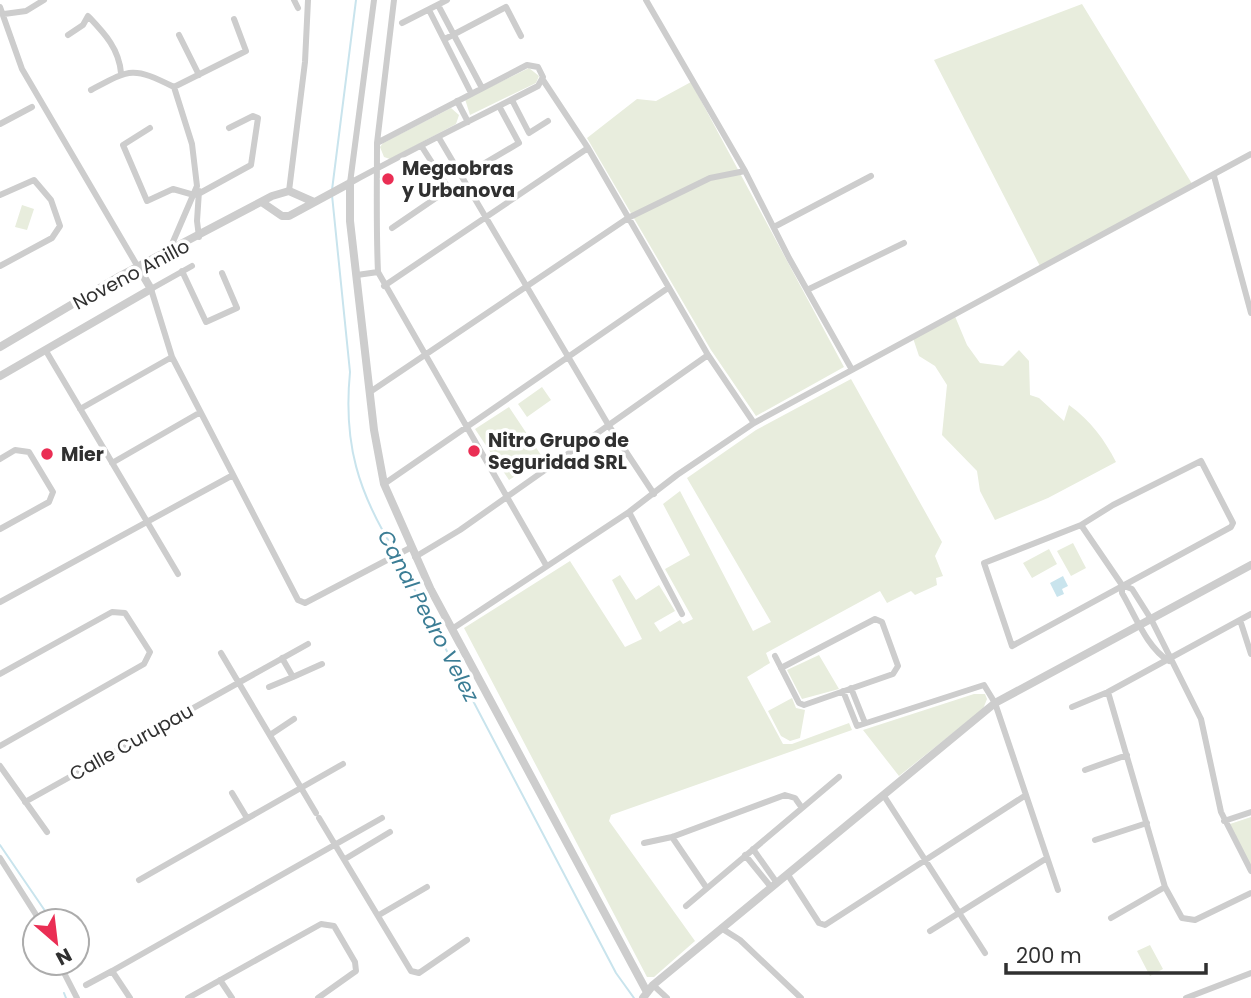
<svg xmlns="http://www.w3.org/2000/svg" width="1251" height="998" font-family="Poppins,sans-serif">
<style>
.green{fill:#e8eddd}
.water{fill:#c9e4ed}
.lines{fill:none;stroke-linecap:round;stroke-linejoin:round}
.stream{stroke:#c9e4ed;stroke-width:2}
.minor{stroke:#cdcdcd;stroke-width:6}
.tertiary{stroke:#cdcdcd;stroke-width:8}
.poi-dot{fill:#ea2e54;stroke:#fff;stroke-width:2.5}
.labels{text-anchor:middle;stroke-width:7;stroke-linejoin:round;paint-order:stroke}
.poi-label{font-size:19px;font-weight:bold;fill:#303030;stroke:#fff;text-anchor:start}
.street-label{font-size:19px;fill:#303030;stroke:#fff}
.water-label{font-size:21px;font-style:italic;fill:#3b7d95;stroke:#fff}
</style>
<rect width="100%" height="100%" fill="#fff"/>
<path class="green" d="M 1082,4 L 1194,187 L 1041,268 L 934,60 Z
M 529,68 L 539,76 L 536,83 L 470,115 L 465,99 Z
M 691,82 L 844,367 L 756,416 L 711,350 L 587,138 L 637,99 L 656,101 Z
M 451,108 L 459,115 L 456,124 L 390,159 L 384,157 L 380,147 L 383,143 Z
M 22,205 L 34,209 L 27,230 L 15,227 Z
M 954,314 L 967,345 L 980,363 L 1003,366 L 1019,350 L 1029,361 L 1030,395 L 1039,398 L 1064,421 L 1069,405 C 1091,421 1104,439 1116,462 L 1048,498 L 995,520 L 980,491 L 977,471 L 942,435 L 947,385 L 935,366 L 919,356 L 912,335 Z
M 851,379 L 942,542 L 935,556 L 943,576 L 936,578 L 937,585 L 915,595 L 911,591 L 887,603 L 880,591 L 766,653 L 770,663 L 747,677 L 783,744 L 792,744 L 849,723 L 852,730 L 611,815 L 609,821 L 695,941 L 654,977 L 647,977 L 464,628 L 570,561 L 625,647 L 642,639 L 612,580 L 620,575 L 636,600 L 659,585 L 675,611 L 654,623 L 660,632 L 680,620 L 683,624 L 693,619 L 665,569 L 690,555 L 663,504 L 680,491 L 753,631 L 771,622 L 687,478 L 756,430 Z
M 542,387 L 551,400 L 527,417 L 518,404 Z
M 509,407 L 543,458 L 509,480 L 475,429 Z
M 1073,543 L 1086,568 L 1071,576 L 1057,551 Z
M 1049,549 L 1057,564 L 1032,578 L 1023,563 Z
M 819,655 L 839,689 L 802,699 L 787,670 Z
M 974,694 L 985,694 L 987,699 L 983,709 L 899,776 L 863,730 Z
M 792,698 L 796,708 L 805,710 L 800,738 L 790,741 L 781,736 L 768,711 Z
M 1251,817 L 1251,872 L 1230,824 Z
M 1150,945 L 1163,969 L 1150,976 L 1137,951 Z"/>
<path class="water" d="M 1063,576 L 1068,586 L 1062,589 L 1064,594 L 1057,597 L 1050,583 Z"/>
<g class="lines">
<path class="stream" d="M 332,190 L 356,0
M 332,195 L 350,372 C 343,443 358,493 396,553
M 398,558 L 616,973 L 634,998
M 0,845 L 52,921
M 64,993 L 66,998"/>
<path class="minor" d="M 294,0 L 298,8
M 646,0 L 745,171 L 789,258 L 851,368
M 438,5 L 482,88
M 0,7 L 22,69 L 138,267
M 429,10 L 471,93
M 4,14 L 26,11 L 44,0
M 402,23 L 447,0
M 68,35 L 83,25 L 88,16 C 104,33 119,48 121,73
M 179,35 L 199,75
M 445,39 L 506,7 L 521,36
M 174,87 L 246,51 L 234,19
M 91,90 C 130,69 132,66 174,87
M 512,100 L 529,133 L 548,121
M 457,101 L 468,122
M 0,124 L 32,107
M 150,128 L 123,145 L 147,201 L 173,189 L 194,195
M 439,138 L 609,426 L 654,494
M 377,143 L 394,0
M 473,170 L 519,143 L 499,106
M 1214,176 L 1251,313
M 350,183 C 412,149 476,118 538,86 L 543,77 L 538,67 L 527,65 L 377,143 C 377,186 376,229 378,272
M 350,183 L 374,0
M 199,191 L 197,221 L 199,237
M 289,191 L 305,62 L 308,0
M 200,193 L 251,165 L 258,118 L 253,116 L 229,128
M 0,195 L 34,180 L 51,200 L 60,226 L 52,238 L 0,266
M 774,227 L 871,176
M 392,228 L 449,189 L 422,147
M 169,251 L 197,186 L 192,144 L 174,87
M 192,266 L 151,289 L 172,357 L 298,600 L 305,603 L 410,548
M 182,271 L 206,322 L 237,308 L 222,273
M 357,275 L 378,272 L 546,565
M 384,286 L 588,148
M 807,290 L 904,243
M 46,351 L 178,574
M 370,392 L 628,218 L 710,178 L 745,171
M 80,409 L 172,357
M 754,423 L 1251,154
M 0,459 L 15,450 L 29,452 L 53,492 L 49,502 L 0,529
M 1201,461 L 1233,523 L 1231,527 L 1012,646 L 984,563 L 1081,525 L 1113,505 Z
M 112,463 L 199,413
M 384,484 L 668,288
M 629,512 L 682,614
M 1081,525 L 1122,585 L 1122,593 C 1135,615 1147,648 1169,661
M 415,557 L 460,530 L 708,355
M 1122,585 L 1132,589 L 1151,619 L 1201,719 L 1221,812 L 1251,871
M 0,602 L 233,475
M 1251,614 L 1240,620 L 1251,654
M 452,629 L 629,512 L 677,475 L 754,423 L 708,355 L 588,148 L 543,80
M 221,653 L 316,813
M 775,656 L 799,703 L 804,705 L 893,674 L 898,666 L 882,622 L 875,619 L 781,668
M 0,674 L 112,612 L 125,613 L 150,652 L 144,664 L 0,746
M 293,677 L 322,664
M 269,687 L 293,677 L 282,658
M 851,688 L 865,723
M 843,691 L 857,726 L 984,685 L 995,703 L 1058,890
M 1108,692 L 1240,620
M 1072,707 L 1108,692 L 1165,887 L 1182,918 L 1195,920 L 1251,893
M 270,735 L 294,719
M 0,766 L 47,832
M 1085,770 L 1127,755
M 232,793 L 247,818
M 884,796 L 985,953
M 25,802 L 308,644
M 319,818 L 411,971 L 419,973 L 467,940
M 1224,821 L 1251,812
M 672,837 L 706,887
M 1095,840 L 1147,823
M 644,843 L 672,837 L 785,795 L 795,798 L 802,808
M 753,849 L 777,883
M 745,855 L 771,887
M 0,858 L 40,921
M 345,859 L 390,832
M 788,875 L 819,923 L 825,925 L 1026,795
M 139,880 L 343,764
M 686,906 L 839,777
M 379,915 L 427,887
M 1111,918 L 1165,887
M 721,928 L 740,940 L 801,998
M 930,931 L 1047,858
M 59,963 L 77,998
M 220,980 L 232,998
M 86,985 L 112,971
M 653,985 L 667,998
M 130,998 L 112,971 L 382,818
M 188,998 L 321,924 L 334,926 L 355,962 L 356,971 L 318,998
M 1186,998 L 1251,973"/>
<path class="tertiary" d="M 350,183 L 350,221 L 374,430 L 384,484 L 431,590 L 647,992
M 263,203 L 282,216 L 289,216 L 350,183
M 0,347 L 120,276 L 272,196 L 289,191 L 314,202
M 0,376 L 151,289 L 138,267
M 643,998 L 653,985 L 995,703 L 1251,565"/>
</g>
<g class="poi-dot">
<circle cx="388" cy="179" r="7"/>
<circle cx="474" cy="451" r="7"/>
<circle cx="47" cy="454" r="7"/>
</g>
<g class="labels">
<g class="poi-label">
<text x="402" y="175">Megaobras<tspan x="402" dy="22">y Urbanova</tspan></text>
<text x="488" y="447">Nitro Grupo de<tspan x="488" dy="22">Seguridad SRL</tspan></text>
<text x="61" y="461">Mier</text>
</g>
<g class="street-label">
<text transform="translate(131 274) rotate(-28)" y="7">Noveno Anillo</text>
<text transform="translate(131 742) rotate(-29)" y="7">Calle Curupau</text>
</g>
<g class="water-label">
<text transform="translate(428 616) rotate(62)" y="7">Canal Pedro Velez</text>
</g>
</g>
<g transform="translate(56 942) rotate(152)"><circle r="33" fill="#ffffff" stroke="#acacac" stroke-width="2"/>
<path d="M0-5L12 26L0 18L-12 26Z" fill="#ea2e54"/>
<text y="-10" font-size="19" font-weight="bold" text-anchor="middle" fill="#303030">N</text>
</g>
<path d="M1006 963v10h200v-10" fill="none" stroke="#303030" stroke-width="3.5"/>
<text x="1016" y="963" font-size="21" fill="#303030" stroke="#ffffff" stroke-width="5" paint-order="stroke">200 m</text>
</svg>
